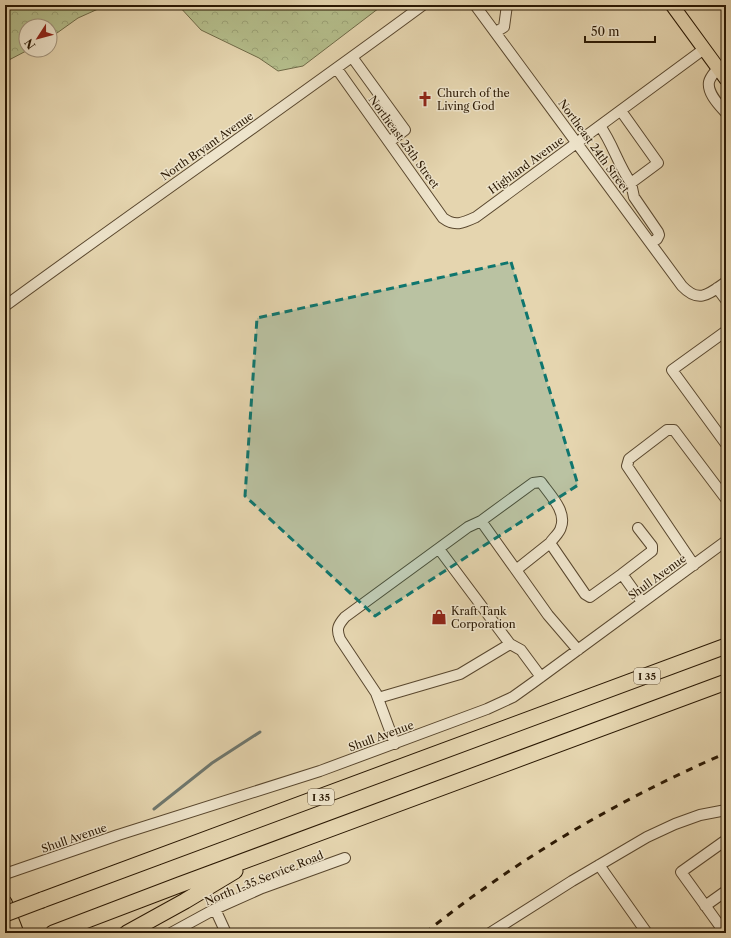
<svg xmlns="http://www.w3.org/2000/svg" width="731" height="938" font-family="'Libre Caslon Text',serif">
<style>
.forest{fill:url(#forest-crowns);stroke:#6f6a47}
.lines{fill:none;stroke-linecap:round;stroke-linejoin:round}
.stream{stroke:#6e776e;stroke-width:3}
.minor-casing{stroke:#59472e;stroke-width:12}
.major-casing{stroke:#2a1803;stroke-width:15}
.highway-casing{stroke:#2a1803;stroke-width:17}
.minor{stroke:#eee4cb;stroke-width:10}
.major{stroke:#e5d5af;stroke-width:13}
.highway{stroke:#e5d5af;stroke-width:15}
.rail{stroke:#2a1803;stroke-width:3;stroke-dasharray:7 7;stroke-linecap:butt}
.highway-bridge-casing{stroke:#2a1803;stroke-width:17;stroke-linecap:butt}
.highway-bridge{stroke:#e5d5af;stroke-width:15}
.marked{fill:#0f766e;fill-opacity:0.2;stroke:#0f766e;stroke-width:3;stroke-dasharray:8 5;stroke-linejoin:round}
.labels{text-anchor:middle;stroke-width:3;stroke-linejoin:round;paint-order:stroke}
.shield{fill:#eee4cb;stroke:#65553f;stroke-width:1}
.shield-label{font-size:10px;font-weight:bold;fill:#2a1803}
.poi-label{font-size:11px;fill:#2a1803;stroke:#eee4cb;text-anchor:start}
.street-label{font-size:11px;fill:#2a1803;stroke:#eee4cb}
</style>
<defs>
<pattern id="forest-crowns" width="20" height="18" patternUnits="userSpaceOnUse"><rect width="20" height="18" fill="#b4bd8b"/><path d="M2 6a3 3 0 1 1 6 0M12 15a3 3 0 1 1 6 0" fill="none" stroke="#9ba276"/></pattern>
</defs>
<rect width="100%" height="100%" fill="#e5d5af"/>
<filter id="stains"><feTurbulence type="fractalNoise" baseFrequency=".005" numOctaves="4"/><feColorMatrix values="0 0 0 0 .2 0 0 0 0 .09 0 0 0 0 .02 0 0 0 .5 -.17"/></filter>
<radialGradient id="worn" r=".72"><stop offset=".6" stop-color="#630" stop-opacity="0"/><stop offset="1" stop-color="#630" stop-opacity=".3"/></radialGradient>
<path class="forest" d="M 5,5 L 107,5 L 78,18 L 50,38 L 50,26 L 26,26 L 26,50 L 28,50 L 7,61 L 5,57 Z
M 178,5 L 383,5 L 303,66 L 278,71 L 259,58 L 201,30 Z"/>
<g class="lines">
<path class="stream" d="M 154,809 L 212,763 L 260,732"/>
<defs>
<path id="minor" d="M 475,5 L 682,286 C 699,304 709,294 726,282
M 496,32 L 504,27 L 507,5
M 352,57 L 405,130 L 389,142
M 718,68 C 715,72 710,77 709,82 C 707,93 719,105 726,113
M 337,69 L 443,218 C 455,227 463,223 476,217 L 704,49
M 600,126 C 613,144 618,165 631,183 L 658,163 L 621,111
M 631,183 L 634,197 L 658,232 L 659,235 L 657,239 L 651,243
M 717,288 L 726,300
M 5,306 C 143,205 285,107 423,5
M 726,331 L 672,370 L 726,444
M 481,521 L 533,483 L 541,482 C 549,494 567,511 561,527 C 560,533 553,538 550,543
M 439,549 L 510,644 L 521,650 L 541,677
M 694,565 L 627,466 L 629,459 L 667,430 L 674,430 L 726,499
M 622,574 L 652,551 L 652,546 L 638,528
M 578,650 L 548,615 L 516,570 L 550,543 L 585,594 L 590,597 L 622,574 L 642,602
M 378,698 L 460,674 L 510,644
M 395,744 L 376,693 L 340,639 C 336,629 338,625 345,617 L 468,527 L 481,521 L 516,570
M 599,865 L 647,933
M 5,874 L 118,835 L 320,771 L 487,709 L 513,697 L 534,682 L 726,541
M 705,906 L 726,891
M 215,909 L 226,933
M 171,933 L 215,909 L 262,888 L 345,858
M 490,933 L 572,881 L 647,837 L 675,824 L 700,815 L 726,810
M 725,933 L 681,872 L 726,840"/>
<path id="major" d="M 672,5 L 726,79
M 5,902 L 17,933"/>
<path id="highway" d="M 42,900 L 726,646
M 53,933 L 179,885 L 726,682
M 127,933 L 185,901 L 235,871"/>
</defs>
<use href="#minor" class="minor-casing"/>
<use href="#major" class="major-casing"/>
<use href="#highway" class="highway-casing"/>
<use href="#minor" class="minor"/>
<use href="#major" class="major"/>
<use href="#highway" class="highway"/>
<path class="rail" d="M 425,933 C 517,859 618,800 726,753"/>
<defs>
<path id="highway-bridge" d="M 5,914 L 42,900"/>
</defs>
<use href="#highway-bridge" class="highway-bridge-casing"/>
<use href="#highway-bridge" class="highway-bridge"/>
</g>
<path class="marked" d="M 511,262 L 578,485 L 375,616 L 245,496 L 257,318 Z"/>
<defs>
<symbol id="church-bare" viewBox="-9 -9 18 18"><path d="M-1.2-6h2.4v3.5h3.3v2.4h-3.3V6h-2.4V-.1h-3.3v-2.4h3.3Z" fill="#8f2418" stroke="#eee4cb" stroke-width="2.5" paint-order="stroke"/></symbol>
<symbol id="shop-bare" viewBox="-9 -9 18 18"><path d="M-5-2.5h2.3a2.7 3.5 0 0 1 5.4 0H5L5.5 6h-11ZM-1.5-2.5h3a1.5 2.3 0 0 0-3 0Z" fill="#8f2418" stroke="#eee4cb" stroke-width="2.5" paint-order="stroke"/></symbol>
</defs>
<g fill-rule="evenodd">
<use href="#church-bare" x="414" y="88" width="22" height="22"/>
<use href="#shop-bare" x="428" y="606" width="22" height="22"/>
</g>
<g class="labels">
<g class="shield">
<rect x="634" y="668" width="26" height="16" rx="3"/>
<rect x="308" y="789" width="26" height="16" rx="3"/>
</g>
<g class="shield-label">
<text x="647" y="680">I 35</text>
<text x="321" y="801">I 35</text>
</g>
<g class="poi-label">
<text x="437" y="97">Church of the<tspan x="437" dy="13">Living God</tspan></text>
<text x="451" y="615">Kraft Tank<tspan x="451" dy="13">Corporation</tspan></text>
</g>
<g class="street-label">
<text transform="translate(404 142) rotate(54)" y="4">Northeast 25th Street</text>
<text transform="translate(207 146) rotate(-35)" y="4">North Bryant Avenue</text>
<text transform="translate(594 146) rotate(54)" y="4">Northeast 24th Street</text>
<text transform="translate(526 165) rotate(-36)" y="4">Highland Avenue</text>
<text transform="translate(657 577) rotate(-36)" y="4">Shull Avenue</text>
<text transform="translate(381 736) rotate(-20)" y="4">Shull Avenue</text>
<text transform="translate(74 838) rotate(-19)" y="4">Shull Avenue</text>
<text transform="translate(264 878) rotate(-22)" y="4">North I-35 Service Road</text>
</g>
</g>
<rect width="731" height="938" fill="none" stroke="#e5d5af" stroke-width="20"/>
<rect x="6" y="6" width="719" height="926" fill="none" stroke="#2a1803" stroke-width="2"/>
<rect x="10" y="10" width="711" height="918" fill="none" stroke="#2a1803"/>
<g transform="translate(38 38) rotate(234)"><circle r="19" fill="#eee4cb" stroke="#a0927b"/>
<path d="M0-3L7 15L0 10L-7 15Z" fill="#8f2418"/>
<text y="-6" font-size="11" font-weight="bold" text-anchor="middle" fill="#2a1803">N</text>
</g>
<path d="M585 36v6h70v-6" fill="none" stroke="#2a1803" stroke-width="2"/>
<text x="591" y="36" font-size="12" fill="#2a1803" stroke="#eee4cb" stroke-width="3" paint-order="stroke">50 m</text>
<rect width="100%" height="100%" filter="url(#stains)"/>
<rect width="100%" height="100%" fill="url(#worn)"/>
</svg>
